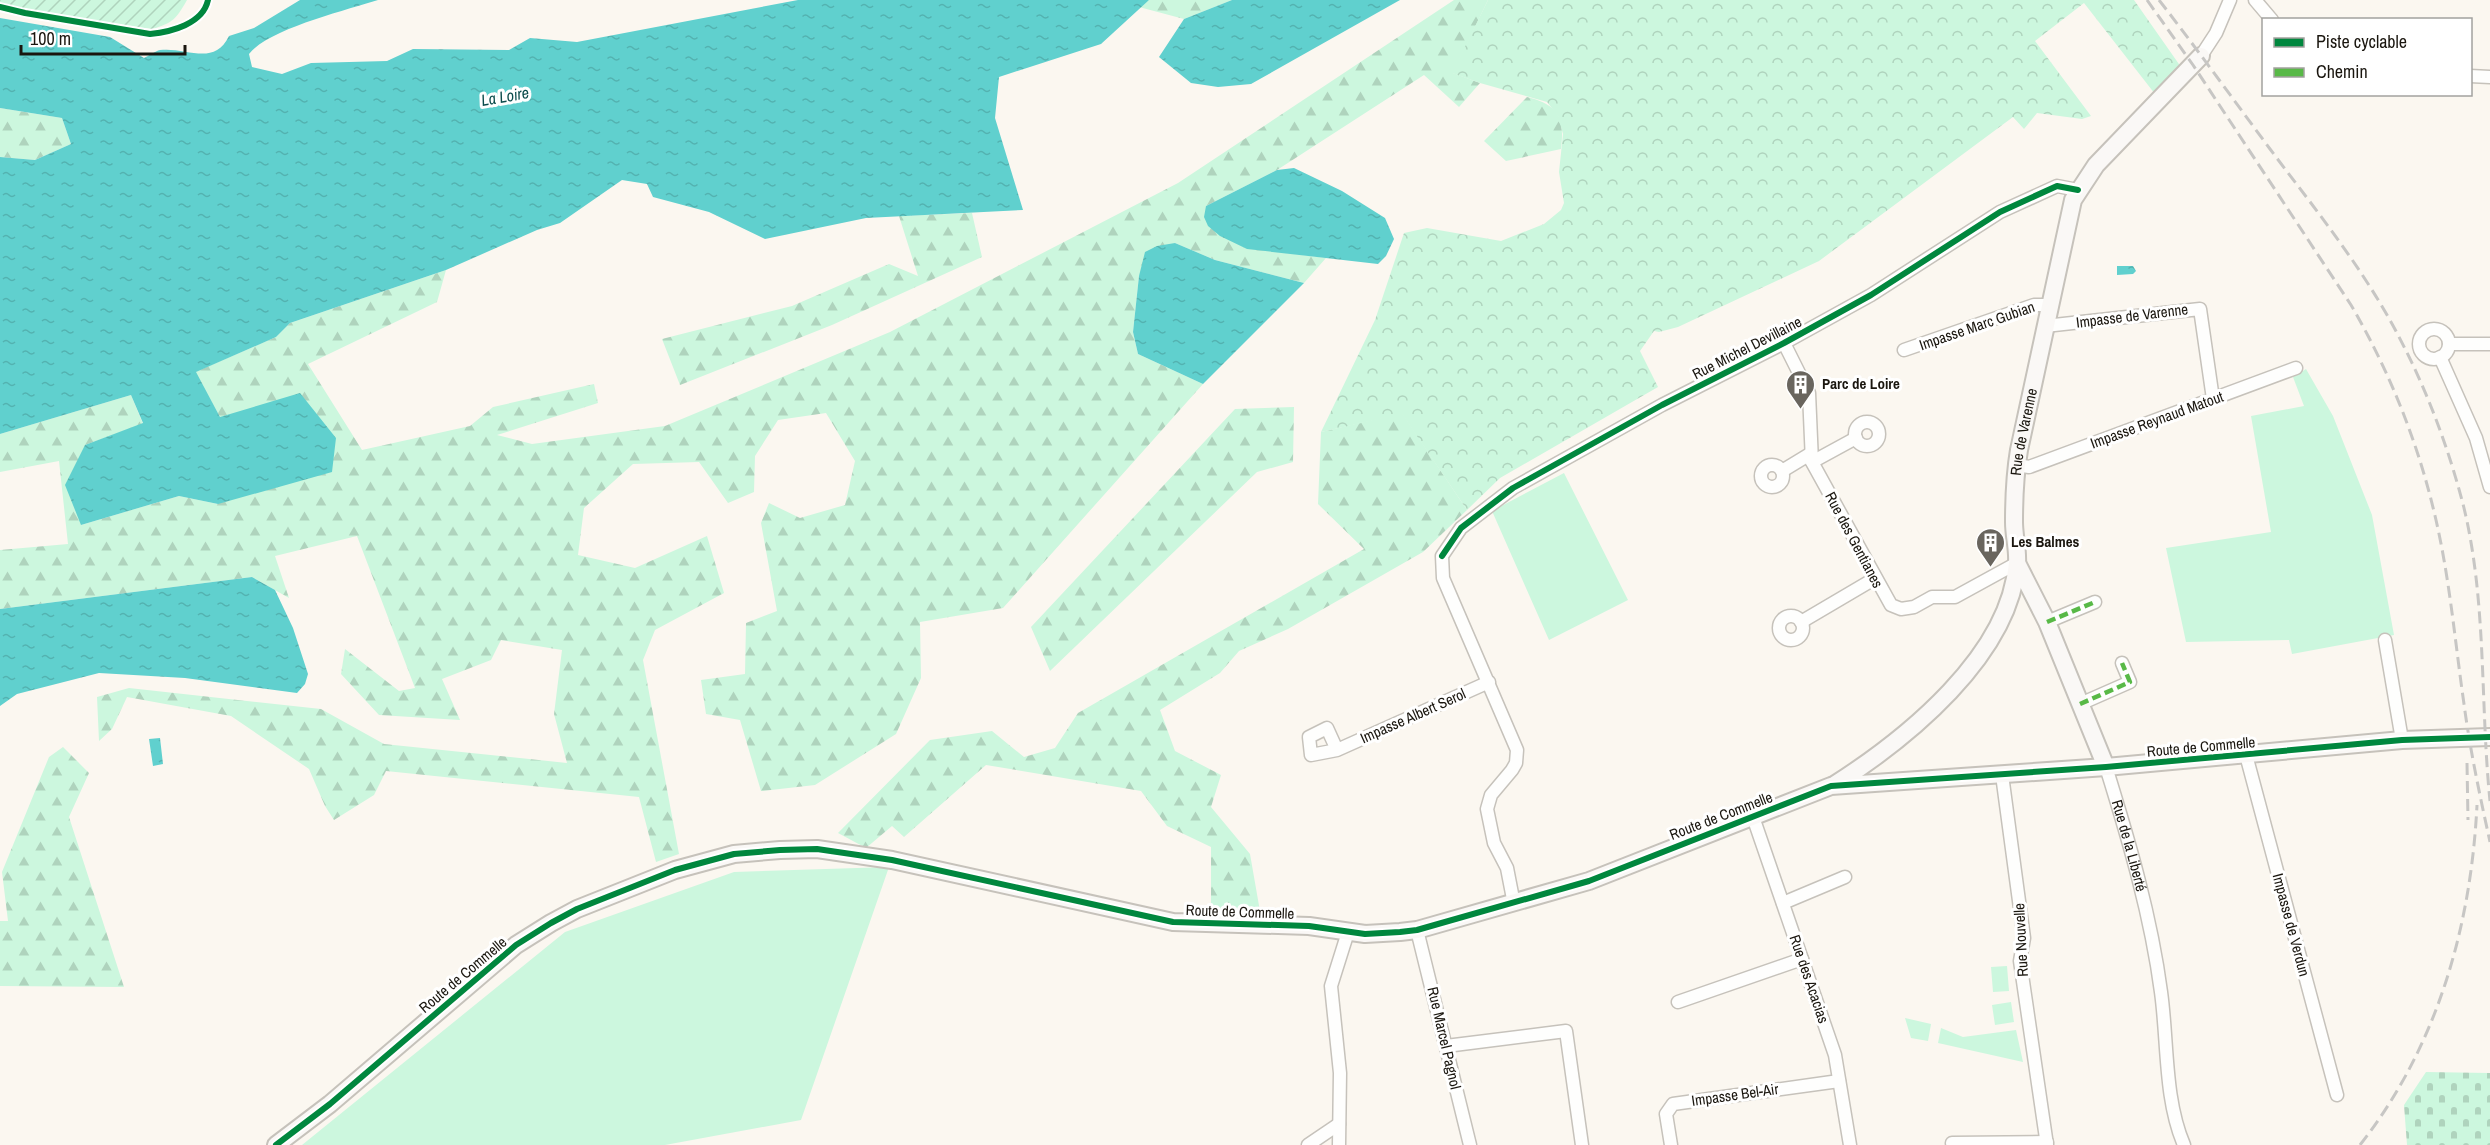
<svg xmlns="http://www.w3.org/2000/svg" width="2490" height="1145" font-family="'Archivo Narrow',sans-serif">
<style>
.grass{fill:#ccf7de}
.forest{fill:url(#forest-firs)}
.cemetery{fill:url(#cemetery-stones)}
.park{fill:url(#park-crowns)}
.garden{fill:url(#garden-furrows)}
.water{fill:url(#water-ripples)}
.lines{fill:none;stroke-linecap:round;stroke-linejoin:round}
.street-casing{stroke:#c6c2bb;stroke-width:15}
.secondary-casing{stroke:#c6c2bb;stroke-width:20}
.street{stroke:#fefefd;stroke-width:12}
.secondary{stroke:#faf8f6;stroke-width:16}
.rail{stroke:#c7c6c4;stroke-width:3;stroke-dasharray:12 6;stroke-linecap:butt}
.quiet{stroke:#58b947;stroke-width:4.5;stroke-dasharray:9 4.5;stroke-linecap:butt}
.cycleway-casing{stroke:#fff;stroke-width:10}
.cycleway{stroke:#00873e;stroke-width:6}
.labels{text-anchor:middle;stroke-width:6;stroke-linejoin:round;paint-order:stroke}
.street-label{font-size:15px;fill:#1a160f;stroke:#fff}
.poi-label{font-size:15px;font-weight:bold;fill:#1a160f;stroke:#fff;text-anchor:start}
.water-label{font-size:16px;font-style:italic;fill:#0a4b4b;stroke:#fff}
</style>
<defs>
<pattern id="forest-firs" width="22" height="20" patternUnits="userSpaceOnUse" patternTransform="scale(1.5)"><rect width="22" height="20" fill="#ccf7de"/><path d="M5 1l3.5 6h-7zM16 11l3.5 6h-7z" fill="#afd3bd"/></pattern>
<pattern id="cemetery-stones" width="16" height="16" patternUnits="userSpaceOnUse" patternTransform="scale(1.5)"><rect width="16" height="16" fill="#ccf7de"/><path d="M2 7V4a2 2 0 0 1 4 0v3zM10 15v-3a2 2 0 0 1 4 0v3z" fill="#afd3bd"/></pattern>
<pattern id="park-crowns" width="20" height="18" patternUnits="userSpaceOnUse" patternTransform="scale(1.5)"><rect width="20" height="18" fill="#ccf7de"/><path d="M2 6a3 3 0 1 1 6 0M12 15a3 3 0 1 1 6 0" fill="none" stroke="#afd3bd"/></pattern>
<pattern id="garden-furrows" width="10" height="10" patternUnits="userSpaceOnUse" patternTransform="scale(1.5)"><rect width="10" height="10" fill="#ccf7de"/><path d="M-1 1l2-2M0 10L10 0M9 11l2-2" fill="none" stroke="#afd3bd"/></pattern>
<pattern id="water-ripples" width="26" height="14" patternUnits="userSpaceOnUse" patternTransform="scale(1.5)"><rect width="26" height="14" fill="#60d0ce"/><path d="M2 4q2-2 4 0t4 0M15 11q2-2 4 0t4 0" fill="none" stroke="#53b2b0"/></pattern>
</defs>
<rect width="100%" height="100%" fill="#fbf7f0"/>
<path class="grass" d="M 2306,369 L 2333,416 L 2372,515 L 2394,635 L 2292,654 L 2289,640 L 2186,642 L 2166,548 L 2271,532 L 2251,416 L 2304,406 L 2293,377 Z
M 1564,473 L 1628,600 L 1549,640 L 1492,511 Z
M 889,867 L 801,1120 L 665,1145 L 302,1145 L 565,932 L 734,872 Z
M 2007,966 L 2009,991 L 1993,992 L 1991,967 Z
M 2011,1002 L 2014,1022 L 1995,1025 L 1992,1005 Z
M 1905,1018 L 1931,1024 L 1928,1041 L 1911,1038 Z
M 1941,1028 L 1963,1037 L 2016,1030 L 2023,1062 L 1938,1043 Z"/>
<path class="forest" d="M 1149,0 L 1232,0 L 1184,19 L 1139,7 Z
M 1454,0 L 1488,0 L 1453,73 L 1480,83 L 1459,107 L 1424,75 L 1277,170 L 1206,206 L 1247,248 L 1326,258 L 1304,283 L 1215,260 L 1175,243 L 1139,276 L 1133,332 L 1138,354 L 1203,384 L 1003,608 L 920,622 L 921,678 L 896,734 L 815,785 L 761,791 L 740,720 L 706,714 L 701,680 L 745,674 L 746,623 L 777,611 L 761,523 L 769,503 L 800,518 L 845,505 L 855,461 L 826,413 L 778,420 L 755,456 L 754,492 L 728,503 L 699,462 L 633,464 L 584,508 L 578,555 L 635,568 L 707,536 L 724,593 L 655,630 L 643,660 L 679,854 L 656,862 L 639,797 L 386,771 L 374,795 L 334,820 L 325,806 L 309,769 L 231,716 L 127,697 L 112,729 L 99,741 L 97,697 L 129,688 L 321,709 L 384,744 L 567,763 L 554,714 L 562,650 L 501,640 L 491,660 L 442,679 L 460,720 L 379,715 L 341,674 L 345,649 L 399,691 L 415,688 L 357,536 L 275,556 L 289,598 L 252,577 L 0,609 L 0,550 L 68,544 L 59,461 L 0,472 L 0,434 L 131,395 L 143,424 L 85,445 L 81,525 L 179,496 L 218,504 L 220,417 L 195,372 L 276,337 L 290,323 L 446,270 L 437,302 L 308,364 L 362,450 L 470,426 L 493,407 L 594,384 L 598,403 L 497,435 L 532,444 L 665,426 L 890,332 L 1178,183 Z
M 1527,97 C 1558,105 1565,116 1561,149 L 1506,161 L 1484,141 Z
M 0,108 L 62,118 L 71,144 L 35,160 L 0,157 Z
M 972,213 L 982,257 L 832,325 L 680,385 L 662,339 L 792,306 L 889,264 L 918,276 L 899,216 Z
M 1294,407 L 1293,462 L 1257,472 L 1050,671 L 1031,627 L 1235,409 Z
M 1402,413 L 1467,510 L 1423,552 L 1288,629 L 1239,651 L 1220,673 L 1160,710 L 1175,751 L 1221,775 L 1211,807 L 1250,854 L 1261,917 L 1211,921 L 1211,847 L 1167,826 L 1141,791 L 986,765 L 904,837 L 892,826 L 866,848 L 838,833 L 930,740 L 992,731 L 1024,757 L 1055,748 L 1078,713 L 1364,549 L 1318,504 L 1321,432 Z
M 63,747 L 89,773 L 69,817 L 124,987 L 0,986 L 0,921 L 8,921 L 2,872 L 49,757 Z"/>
<path class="cemetery" d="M 2426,1072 L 2490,1073 L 2490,1145 L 2407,1145 L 2404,1105 Z"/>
<path class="park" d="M 1488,0 L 2134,0 L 2181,67 L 2155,94 L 2084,3 L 2035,41 L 2091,116 L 2082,119 L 2037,113 L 2024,129 L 2013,117 L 1819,261 L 1678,327 L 1659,332 L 1654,331 L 1640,351 L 1658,387 L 1500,478 L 1467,510 L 1402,414 L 1321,432 L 1375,320 L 1404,233 L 1427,228 L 1501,241 L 1544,224 L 1561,210 L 1564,203 L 1559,172 L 1563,134 L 1558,116 L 1547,102 L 1480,83 L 1452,73 Z"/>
<path class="garden" d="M 0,0 L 187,0 C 176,19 173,23 152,29 L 22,12 L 0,4 Z"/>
<path class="water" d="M 300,0 L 378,0 C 347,10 268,29 249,54 L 252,67 L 282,74 L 311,63 L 387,61 L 413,49 L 509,50 L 530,38 L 577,42 L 798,0 L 1149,0 L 1101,44 L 999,77 L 995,118 L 1023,210 L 866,218 L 765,239 L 709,212 L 653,197 L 647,184 L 622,180 L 560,223 L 537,230 L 446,270 L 290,323 L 276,337 L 196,372 L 220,417 L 300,393 L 336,438 L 332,472 L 218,504 L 179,496 L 81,525 L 65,485 L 85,445 L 143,423 L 131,395 L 0,434 L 0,157 L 35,160 L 71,144 L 62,118 L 0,108 L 0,18 L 110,37 L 144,58 C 149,56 155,51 160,50 C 187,47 214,67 229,36 L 254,28 Z
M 1232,0 L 1400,0 L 1251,84 L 1218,87 L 1191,83 L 1159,57 L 1184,19 Z
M 1294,168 L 1342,191 L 1385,218 L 1394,239 L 1386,256 L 1378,264 L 1247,249 L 1220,236 L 1208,226 L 1204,217 L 1206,206 L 1277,170 Z
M 1175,243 L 1215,260 L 1304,283 L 1203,384 L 1138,354 L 1133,332 L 1139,276 L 1145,252 L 1157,246 Z
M 2117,266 L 2133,266 L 2136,271 L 2133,274 L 2117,275 Z
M 252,577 L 275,590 L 293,628 L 308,674 L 305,684 L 297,693 L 185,678 L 99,673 L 17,694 L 0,706 L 0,609 Z
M 160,738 L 163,764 L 153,766 L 149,739 Z"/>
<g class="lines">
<defs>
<g id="street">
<path d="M 2255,0 L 2272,20"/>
<path d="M 2201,56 L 2216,33 L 2230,0"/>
<path d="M 2470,76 L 2490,77"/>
<path d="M 2045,326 L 2200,309 L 2213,399"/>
<circle cx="2434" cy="344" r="15"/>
<path d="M 1784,343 L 1809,393 L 1812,462 L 1891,605 L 1901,609 L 1914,607 L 1932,597 L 1955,597 L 2017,563"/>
<path d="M 2449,344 L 2490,344"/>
<path d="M 1904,350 L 2034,305 L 2050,305"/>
<path d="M 2440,357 L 2476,438 L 2490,487"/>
<circle cx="1867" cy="434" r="12"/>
<path d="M 1812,462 L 1856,438"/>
<circle cx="1772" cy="476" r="11"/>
<path d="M 2017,465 L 2029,467 L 2296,368"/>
<path d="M 1782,471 L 1810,454"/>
<circle cx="1791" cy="628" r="12"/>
<path d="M 1801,622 L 1874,579"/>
<path d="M 2047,622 L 2095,602"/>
<path d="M 2385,640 L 2402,740"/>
<path d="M 2080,704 L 2130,682 L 2122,663"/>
<path d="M 1337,750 L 1311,755 L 1309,737 L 1327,728 L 1337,750 L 1489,682"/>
<path d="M 2246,755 L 2337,1095"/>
<path id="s1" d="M 2106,767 C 2129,841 2151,916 2161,992 C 2168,1042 2164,1098 2184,1145"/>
<path d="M 2002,775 L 2024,938 L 2020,961 L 2047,1145"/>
<path d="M 1753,817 L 1835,1055 L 1850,1145"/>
<path d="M 1783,903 L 1845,877"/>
<path d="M 1514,904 L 1507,868 L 1494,843 L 1487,809 L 1491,795 L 1512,770 L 1516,763 L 1517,750 L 1443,578 L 1442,556 L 1461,528 L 1513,488 L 1662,405 L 1784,343 L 1871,295 L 2000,212 L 2057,186 L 2078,190"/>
<path d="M 1417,930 L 1470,1145"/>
<path d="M 1678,1002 L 1802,959"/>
<path d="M 1446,1046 L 1566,1031 L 1582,1145"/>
<path d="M 1952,1143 L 2047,1142"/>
<path d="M 1308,1145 L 1339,1124"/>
<path d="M 1339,1145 L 1340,1073 L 1331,986 L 1348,932"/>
<path d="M 1671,1145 L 1666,1114 L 1673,1104 L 1839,1081"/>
</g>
<g id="secondary">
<path d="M 2017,563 L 2047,622 L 2106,767"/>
<path id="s2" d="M 1834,785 C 1906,739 2010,656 2017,563 C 2018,550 2014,536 2014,522 C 2014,498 2015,474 2019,450 L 2073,200 L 2096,165 L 2201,56"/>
<path d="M 276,1145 L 330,1104 L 516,945 L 551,923 L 577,909 L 675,870 L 734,854 L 780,850 L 817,849 L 892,860 L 1173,922 L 1309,926 L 1365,934 L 1400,932 L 1417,930 L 1589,881 L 1831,786 L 2106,767 L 2402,740 L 2490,737"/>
</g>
</defs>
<use href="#street" class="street-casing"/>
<use href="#secondary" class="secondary-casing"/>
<use href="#street" class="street"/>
<use href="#secondary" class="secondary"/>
<path class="rail" d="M 2147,0 L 2193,65 L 2351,305 C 2390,372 2419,445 2436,520 C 2450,581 2455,642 2464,704 C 2470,750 2480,796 2490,842
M 2159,0 C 2197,49 2233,99 2270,149 C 2315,209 2363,268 2398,335 C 2427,390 2449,449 2464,508 C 2487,604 2480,703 2490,801
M 2467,763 L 2468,820
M 2360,1145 C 2437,1047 2471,927 2477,805"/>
<path class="quiet" d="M 2047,622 L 2095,602
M 2080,704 L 2130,682 L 2122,663"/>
<defs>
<path id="cycleway" d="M 0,7 L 25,13 L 150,34 C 171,32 203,24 208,0
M 1442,556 L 1461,528 L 1513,488 L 1662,405 L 1784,343 L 1871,295 L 2000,212 L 2057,186 L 2078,190
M 276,1145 L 330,1104 L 516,945 L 551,923 L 577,909 L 675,870 L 734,854 L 780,850 L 817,849 L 892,860 L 1173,922 L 1309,926 L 1365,934 L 1400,932 L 1417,930 L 1589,881 L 1831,786 L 2106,767 L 2402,740 L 2490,737"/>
</defs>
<use href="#cycleway" class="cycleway-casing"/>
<use href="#cycleway" class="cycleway"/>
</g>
<defs>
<symbol id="building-pin" viewBox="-11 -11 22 30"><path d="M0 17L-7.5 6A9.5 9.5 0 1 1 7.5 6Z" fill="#69655e" stroke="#fff"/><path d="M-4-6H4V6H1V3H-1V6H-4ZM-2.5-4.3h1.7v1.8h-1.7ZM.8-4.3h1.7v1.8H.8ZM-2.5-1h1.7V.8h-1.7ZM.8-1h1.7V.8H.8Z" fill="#fff"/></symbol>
</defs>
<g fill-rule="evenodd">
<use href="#building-pin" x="1784" y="368" width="33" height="45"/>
<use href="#building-pin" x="1974" y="526" width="33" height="45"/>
</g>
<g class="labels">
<g class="street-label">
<text transform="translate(2132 316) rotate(-7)" y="5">Impasse de Varenne</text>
<text transform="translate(1977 326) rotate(-19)" y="5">Impasse Marc Gubian</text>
<text transform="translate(1747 348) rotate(-27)" y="5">Rue Michel Devillaine</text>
<text transform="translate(2157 420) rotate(-20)" y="5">Impasse Reynaud Matout</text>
<text dy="5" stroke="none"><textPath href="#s2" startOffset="429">Rue de Varenne</textPath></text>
<text transform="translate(1854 540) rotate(62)" y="5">Rue des Gentianes</text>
<text transform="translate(1413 716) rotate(-24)" y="5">Impasse Albert Serol</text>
<text transform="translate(2201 747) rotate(-5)" y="5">Route de Commelle</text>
<text transform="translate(1721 816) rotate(-21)" y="5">Route de Commelle</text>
<text dy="5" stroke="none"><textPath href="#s1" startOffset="82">Rue de la Liberté</textPath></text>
<text transform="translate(1240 912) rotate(2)" y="5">Route de Commelle</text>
<text transform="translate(2291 925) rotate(75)" y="5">Impasse de Verdun</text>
<text transform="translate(2021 940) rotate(-93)" y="5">Rue Nouvelle</text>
<text transform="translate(463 975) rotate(-40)" y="5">Route de Commelle</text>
<text transform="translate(1809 979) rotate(71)" y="5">Rue des Acacias</text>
<text transform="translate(1444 1038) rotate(77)" y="5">Rue Marcel Pagnol</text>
<text transform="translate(1735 1095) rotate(-8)" y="5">Impasse Bel-Air</text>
</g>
<g class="poi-label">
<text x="1822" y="389">Parc de Loire</text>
<text x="2011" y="547">Les Balmes</text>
</g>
<g class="water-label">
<text transform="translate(505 96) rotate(-10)" y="6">La Loire</text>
</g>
</g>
<rect x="2262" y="18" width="210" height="78" fill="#ffffff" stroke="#a3a29f" stroke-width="1.5"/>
<rect x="2274" y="38" width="30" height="9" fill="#00873e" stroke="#a3a29f" stroke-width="1.5"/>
<text x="2316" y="48" font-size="18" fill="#1a160f">Piste cyclable</text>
<rect x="2274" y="68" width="30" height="9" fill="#58b947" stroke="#a3a29f" stroke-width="1.5"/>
<text x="2316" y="78" font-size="18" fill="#1a160f">Chemin</text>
<path d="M21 45v9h164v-9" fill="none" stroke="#1a160f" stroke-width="3"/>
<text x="30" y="45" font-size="18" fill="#1a160f" stroke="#ffffff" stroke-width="4.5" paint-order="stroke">100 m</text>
</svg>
